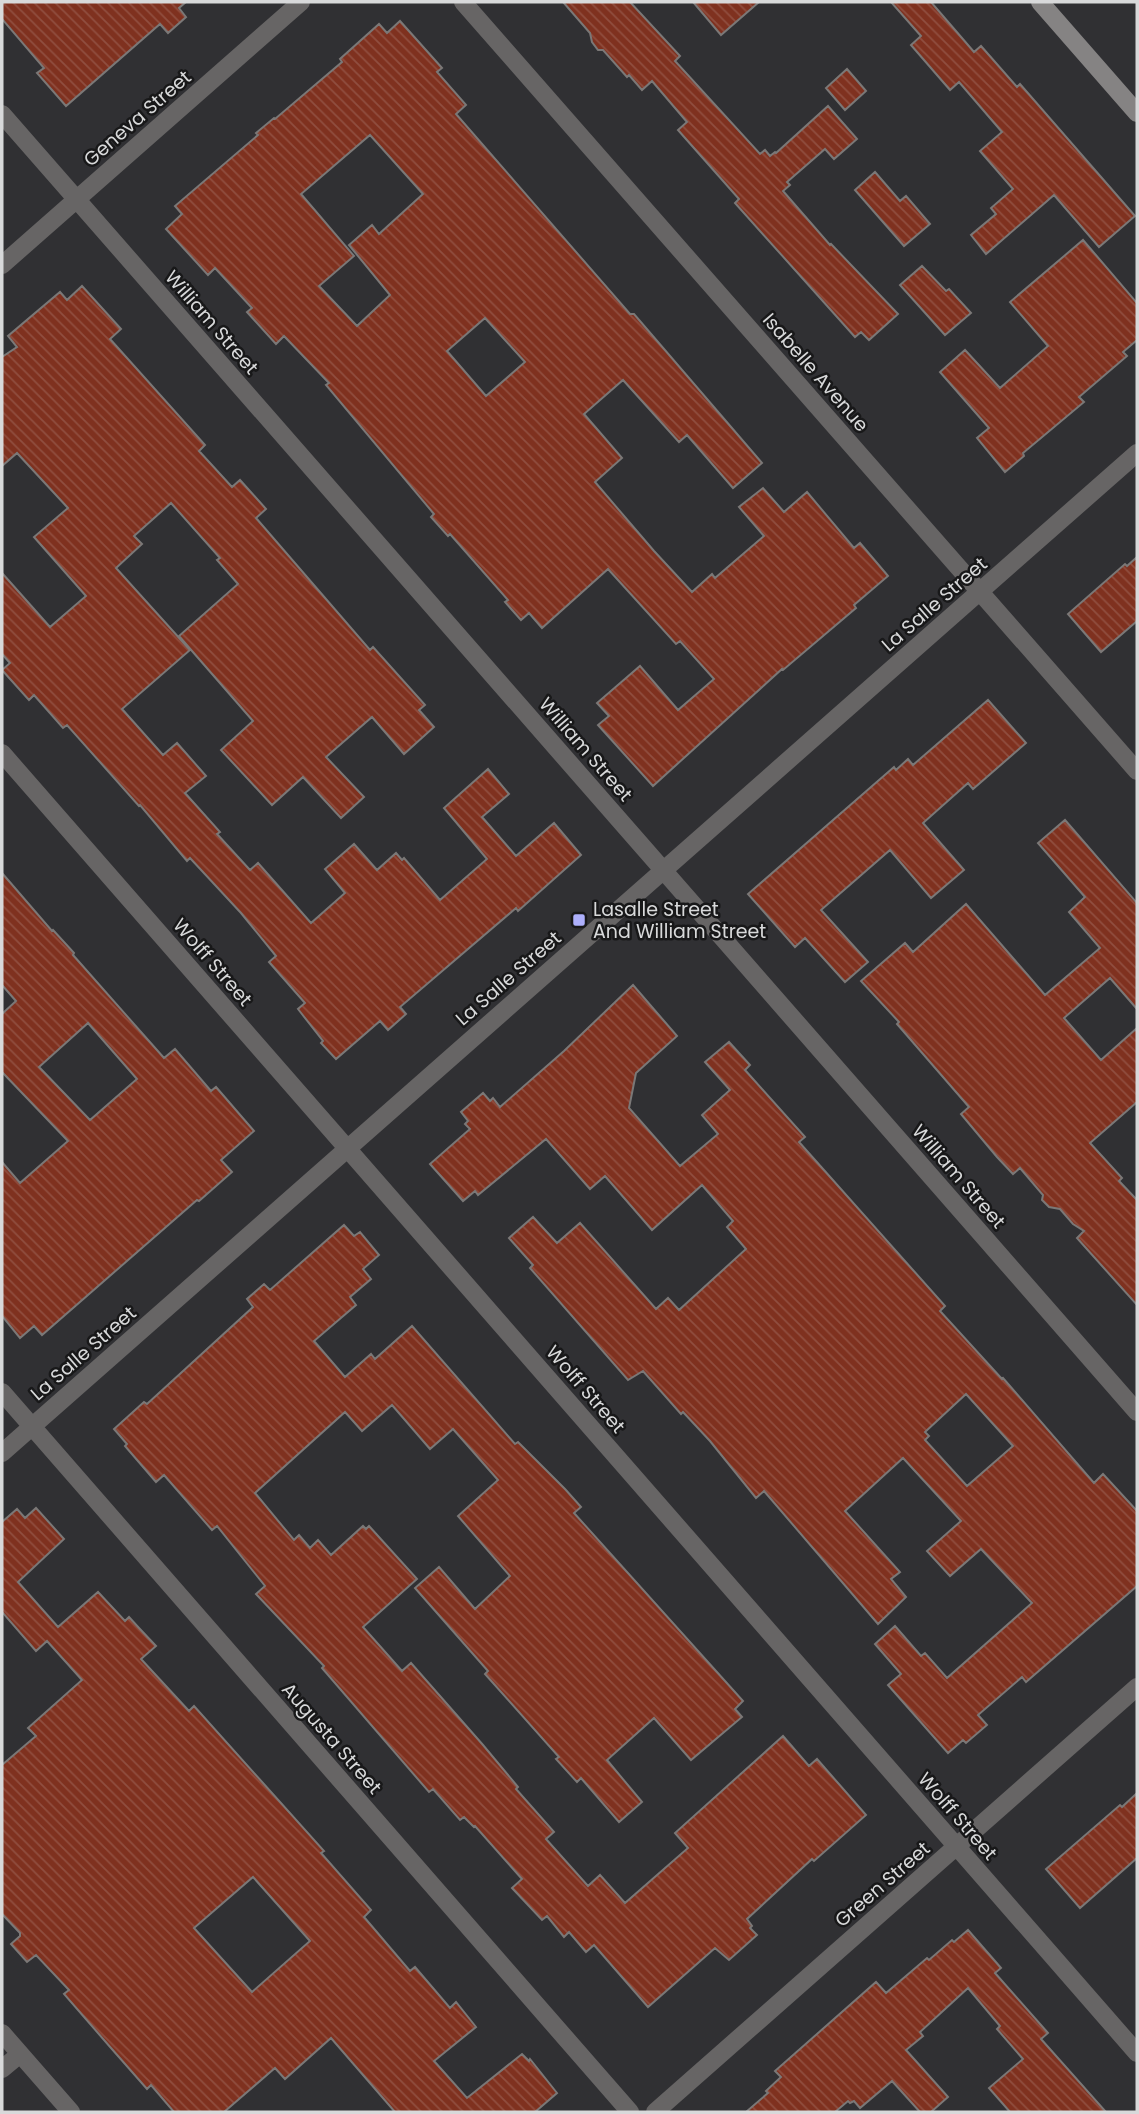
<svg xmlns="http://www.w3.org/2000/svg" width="1139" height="2114" font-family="Poppins,sans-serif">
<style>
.building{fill:url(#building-back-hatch);stroke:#7b7877;stroke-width:2;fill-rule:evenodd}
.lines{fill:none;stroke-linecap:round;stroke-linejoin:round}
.street{stroke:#676565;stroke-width:18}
.secondary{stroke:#858383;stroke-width:18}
.poi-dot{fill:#adaffb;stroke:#181819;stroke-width:2.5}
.labels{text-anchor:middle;stroke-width:5;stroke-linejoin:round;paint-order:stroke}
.street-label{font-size:19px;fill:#d8d9da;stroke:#181819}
.poi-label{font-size:19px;fill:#d8d9da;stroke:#181819;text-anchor:start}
</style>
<defs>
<pattern id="building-back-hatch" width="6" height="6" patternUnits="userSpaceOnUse" patternTransform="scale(1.75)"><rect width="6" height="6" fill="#7f311f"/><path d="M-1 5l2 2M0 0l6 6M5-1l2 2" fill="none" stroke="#904e3f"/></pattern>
</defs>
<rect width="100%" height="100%" fill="#303033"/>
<path class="building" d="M 2,2 L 186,2 L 179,8 L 186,17 L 168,33 L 160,24 L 66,106 L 37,73 L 44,68 L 2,19 Z
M 563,2 L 630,2 L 680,56 L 675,61 L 760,154 L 765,150 L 770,156 L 775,152 L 776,153 L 828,106 L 857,139 L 834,159 L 825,149 L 787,182 L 790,185 L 783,191 L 830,245 L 831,244 L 898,314 L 869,340 L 861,332 L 855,337 L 735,203 L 739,199 L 678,130 L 687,122 L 652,81 L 642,90 L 629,75 L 627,77 L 603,50 L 598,50 L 592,42 L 590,33 Z
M 693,2 L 759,2 L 721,35 Z
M 891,2 L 931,2 L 974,52 L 981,46 L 1017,87 L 1020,84 L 1135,216 L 1099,247 L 1054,195 L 986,254 L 971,235 L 996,214 L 991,208 L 1013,189 L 980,151 L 1002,132 L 959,82 L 950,90 L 911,45 L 921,36 Z
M 400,21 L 442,68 L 437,72 L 466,105 L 456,114 L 630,314 L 634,314 L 762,463 L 733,488 L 687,435 L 679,442 L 623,380 L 584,414 L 622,458 L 595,482 L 654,551 L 692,592 L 712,574 L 715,578 L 764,536 L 739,507 L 763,488 L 784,512 L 807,492 L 854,548 L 860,543 L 888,576 L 854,605 L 856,608 L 783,670 L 782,669 L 653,786 L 598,725 L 609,716 L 597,703 L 640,666 L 678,710 L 714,679 L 680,641 L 676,644 L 608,569 L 542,628 L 529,613 L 521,620 L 505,602 L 508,600 L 450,534 L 448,536 L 431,517 L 434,514 L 326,385 L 329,383 L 284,336 L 276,344 L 247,312 L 252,308 L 215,268 L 208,275 L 166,229 L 182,214 L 175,206 L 258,135 L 256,133 L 274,118 L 275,119 L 342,62 L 340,59 L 379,24 L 387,33 ZM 370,135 L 423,194 L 379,234 L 372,225 L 349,245 L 390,295 L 357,326 L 319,286 L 354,256 L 301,194 ZM 485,318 L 525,362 L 486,396 L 447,351 Z
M 847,69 L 866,91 L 845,110 L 826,88 Z
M 875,172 L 900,201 L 906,196 L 930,224 L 904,246 L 855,190 Z
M 1083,240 L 1137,303 L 1137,340 L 1123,352 L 1127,356 L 1079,397 L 1084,402 L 1023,453 L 1024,456 L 1005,472 L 977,438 L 989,428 L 940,372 L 965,350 L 1000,388 L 1048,346 L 1010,302 Z
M 922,266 L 946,291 L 949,289 L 971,313 L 945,335 L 900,285 Z
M 82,286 L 121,329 L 110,339 L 205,445 L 199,451 L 232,487 L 240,480 L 266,509 L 256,518 L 370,650 L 373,647 L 425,705 L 419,710 L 434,727 L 404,754 L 372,717 L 326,757 L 364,797 L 341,818 L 303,777 L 272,805 L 221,750 L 253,721 L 179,636 L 238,584 L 217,560 L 220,558 L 171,503 L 134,536 L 142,544 L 116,568 L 190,650 L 122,709 L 163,755 L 177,743 L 206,776 L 185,793 L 220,832 L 217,834 L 250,870 L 258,863 L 311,923 L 345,893 L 325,869 L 354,844 L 377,870 L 396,853 L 402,860 L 404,858 L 440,900 L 487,859 L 444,808 L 488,769 L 509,794 L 482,817 L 516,856 L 554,823 L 581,855 L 518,911 L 516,908 L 400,1007 L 406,1014 L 388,1030 L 380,1021 L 336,1059 L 321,1043 L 323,1041 L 298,1009 L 305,1003 L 269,962 L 276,956 L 241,913 L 190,858 L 187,861 L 140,805 L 139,806 L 67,725 L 63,728 L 34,695 L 29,700 L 2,670 L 10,663 L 2,654 L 2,573 L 50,627 L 86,596 L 34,537 L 68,508 L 17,453 L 2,466 L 2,357 L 17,347 L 8,336 L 60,292 L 67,300 Z
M 1137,557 L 1137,621 L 1101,652 L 1068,614 L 1125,564 L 1127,566 Z
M 988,700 L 1026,743 L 973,789 L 968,783 L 923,823 L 964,870 L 931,898 L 890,850 L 821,910 L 868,962 L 845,982 L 805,938 L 795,947 L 748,894 L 894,767 L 896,770 L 908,759 L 913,765 Z
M 1065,820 L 1137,903 L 1137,1009 L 1110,978 L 1064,1018 L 1101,1060 L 1137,1028 L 1137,1102 L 1090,1143 L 1122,1178 L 1119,1181 L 1137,1200 L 1137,1305 L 1077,1238 L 1084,1231 L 1073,1224 L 1060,1209 L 1049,1207 L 1042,1200 L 1043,1195 L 1020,1168 L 1013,1174 L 997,1157 L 961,1114 L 969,1107 L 897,1024 L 899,1022 L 861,981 L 905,943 L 913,952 L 966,904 L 1045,995 L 1100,948 L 1069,912 L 1085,897 L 1038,843 Z
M 2,873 L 52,931 L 53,930 L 74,953 L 73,955 L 164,1058 L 175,1049 L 211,1091 L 216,1087 L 254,1131 L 221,1160 L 232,1172 L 199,1201 L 197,1200 L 42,1335 L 34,1326 L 20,1338 L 2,1316 L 2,1162 L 20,1183 L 68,1141 L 2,1072 L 2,1014 L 16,1001 L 2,985 ZM 88,1023 L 137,1079 L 90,1120 L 39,1067 Z
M 633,985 L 677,1036 L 636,1073 L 629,1108 L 680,1166 L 718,1134 L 702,1115 L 730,1090 L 705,1062 L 729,1042 L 750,1065 L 745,1070 L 805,1137 L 799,1142 L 945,1306 L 940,1311 L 1002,1379 L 1003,1378 L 1094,1483 L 1103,1474 L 1137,1511 L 1137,1586 L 1026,1682 L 1022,1677 L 978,1715 L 987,1725 L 966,1743 L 963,1740 L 948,1753 L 888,1685 L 901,1674 L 875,1644 L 895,1626 L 921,1656 L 925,1653 L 947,1678 L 1032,1603 L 981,1549 L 950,1576 L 927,1551 L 961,1521 L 903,1458 L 845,1511 L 900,1572 L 891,1579 L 906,1597 L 878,1624 L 764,1491 L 756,1498 L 710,1441 L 683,1412 L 681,1414 L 643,1371 L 628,1380 L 530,1268 L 533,1265 L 509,1238 L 533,1217 L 557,1243 L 580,1223 L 656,1309 L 668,1298 L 679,1310 L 746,1249 L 727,1227 L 733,1221 L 702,1185 L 652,1230 L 605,1176 L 590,1189 L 546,1139 L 478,1195 L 475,1191 L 463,1201 L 430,1164 L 470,1129 L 465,1124 L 468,1121 L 461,1112 L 483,1093 L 490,1101 L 493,1098 L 500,1107 L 564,1051 ZM 966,1394 L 1013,1446 L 967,1486 L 925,1440 L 929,1436 L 925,1432 Z
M 344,1225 L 354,1236 L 360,1232 L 379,1255 L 363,1269 L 371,1279 L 350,1297 L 356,1305 L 314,1341 L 345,1377 L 371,1354 L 375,1359 L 412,1326 L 515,1444 L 518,1442 L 565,1489 L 581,1507 L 574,1513 L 743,1701 L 735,1709 L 742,1717 L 691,1760 L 654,1718 L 607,1760 L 642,1802 L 619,1822 L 581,1778 L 577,1782 L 556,1759 L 559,1757 L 485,1674 L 488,1671 L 415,1588 L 439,1567 L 475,1609 L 510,1576 L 458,1516 L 498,1480 L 453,1429 L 430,1449 L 392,1405 L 362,1431 L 345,1412 L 255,1493 L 294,1540 L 299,1535 L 310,1548 L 318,1540 L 331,1555 L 363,1526 L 366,1529 L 369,1526 L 417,1579 L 363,1627 L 402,1671 L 411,1663 L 483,1745 L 518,1787 L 516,1789 L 554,1832 L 546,1839 L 588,1886 L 600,1875 L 625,1903 L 688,1848 L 675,1833 L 783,1736 L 809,1766 L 817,1759 L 866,1815 L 814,1861 L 812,1859 L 747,1919 L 752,1926 L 750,1928 L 757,1935 L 729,1960 L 715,1948 L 648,2007 L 594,1945 L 586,1952 L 569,1932 L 564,1937 L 547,1916 L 542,1920 L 512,1888 L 522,1879 L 475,1826 L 474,1827 L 464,1817 L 460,1820 L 433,1789 L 429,1792 L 322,1668 L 324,1666 L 256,1594 L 265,1586 L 217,1526 L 212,1530 L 164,1475 L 156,1482 L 125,1446 L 127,1444 L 114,1429 L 144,1402 L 147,1404 L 253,1307 L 247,1299 L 264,1284 L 270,1290 Z
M 36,1508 L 64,1539 L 18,1582 L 58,1627 L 98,1592 L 125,1621 L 129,1617 L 139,1628 L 156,1646 L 141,1659 L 189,1711 L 194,1706 L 324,1851 L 321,1853 L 371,1910 L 364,1917 L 410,1971 L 415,1967 L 450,2008 L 456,2002 L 476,2027 L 434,2061 L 467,2098 L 522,2054 L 529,2061 L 530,2059 L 557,2093 L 535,2112 L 395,2112 L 331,2038 L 285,2079 L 275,2068 L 224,2112 L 174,2112 L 151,2085 L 147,2089 L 111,2048 L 64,1994 L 69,1990 L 36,1955 L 27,1962 L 11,1944 L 20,1936 L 20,1933 L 2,1914 L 2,1765 L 36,1736 L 28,1728 L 82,1680 L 47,1641 L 36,1651 L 2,1612 L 2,1522 L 17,1509 L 25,1518 ZM 253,1877 L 310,1941 L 252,1992 L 194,1928 Z
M 1137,1793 L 1137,1858 L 1080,1908 L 1046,1869 L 1120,1805 L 1122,1807 Z
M 968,1930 L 1001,1968 L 995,1973 L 1048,2033 L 1041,2039 L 1106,2112 L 1010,2112 L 989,2088 L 1023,2059 L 997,2029 L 1000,2026 L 968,1988 L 920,2032 L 923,2036 L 906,2050 L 948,2097 L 931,2112 L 920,2112 L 892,2081 L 860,2108 L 854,2101 L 850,2103 L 848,2101 L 835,2112 L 746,2112 L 768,2093 L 766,2091 L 781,2077 L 775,2071 L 876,1982 L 886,1993 L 927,1958 L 929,1960 L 952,1940 L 954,1942 Z"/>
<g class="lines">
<path class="street" d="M 463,2 L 1137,771
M 2,114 L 1137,1412
M 2,265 L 301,2
M 2,753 L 1137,2053
M 2,1392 L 630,2112
M 2,1453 L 1137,453
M 2,2033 L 71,2112
M 2,2069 L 20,2054
M 655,2112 L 1137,1687"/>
<path class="secondary" d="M 1040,2 L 1137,113"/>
</g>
<rect class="poi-dot" x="572" y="913" width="14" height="14" rx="3.5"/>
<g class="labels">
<g class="street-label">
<text transform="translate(137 118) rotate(-41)" y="7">Geneva Street</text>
<text transform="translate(212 322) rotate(49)" y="7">William Street</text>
<text transform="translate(816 372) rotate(49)" y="7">Isabelle Avenue</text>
<text transform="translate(934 604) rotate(-41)" y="7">La Salle Street</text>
<text transform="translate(586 749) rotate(49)" y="7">William Street</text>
<text transform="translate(213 962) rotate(49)" y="7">Wolff Street</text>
<text transform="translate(508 978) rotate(-41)" y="7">La Salle Street</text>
<text transform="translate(959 1176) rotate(49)" y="7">William Street</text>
<text transform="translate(83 1353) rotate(-41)" y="7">La Salle Street</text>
<text transform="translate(586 1389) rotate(49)" y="7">Wolff Street</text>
<text transform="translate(332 1738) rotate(49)" y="7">Augusta Street</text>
<text transform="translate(958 1816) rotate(49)" y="7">Wolff Street</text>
<text transform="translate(882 1884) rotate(-41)" y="7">Green Street</text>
</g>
<g class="poi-label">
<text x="593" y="916">Lasalle Street<tspan x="593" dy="22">And William Street</tspan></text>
</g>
</g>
<rect width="1139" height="2114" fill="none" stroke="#d8d9da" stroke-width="7"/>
</svg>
